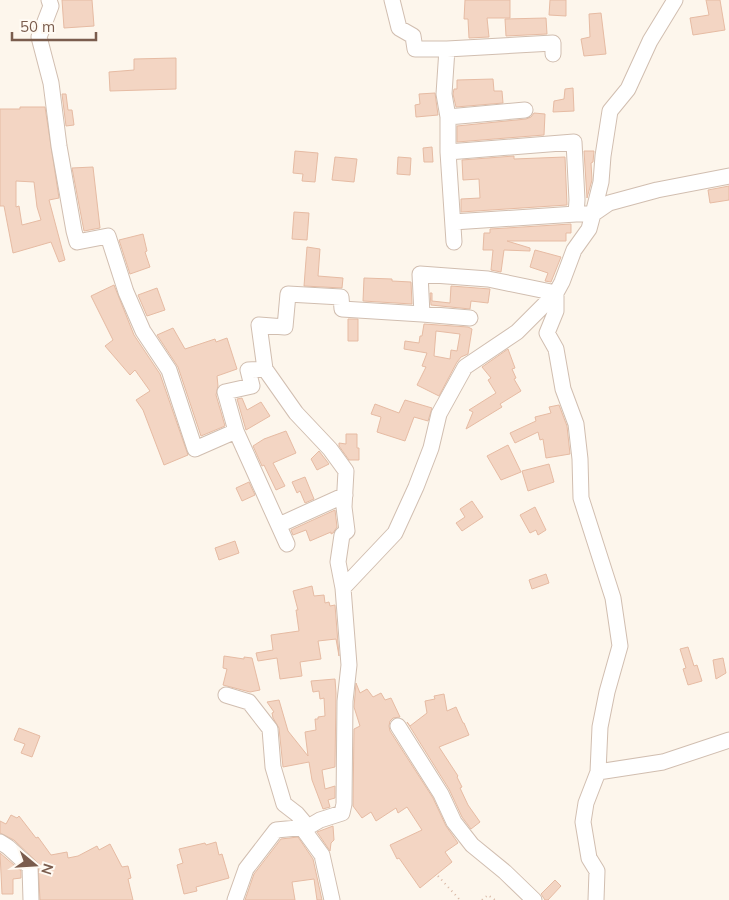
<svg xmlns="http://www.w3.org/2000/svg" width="729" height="900" font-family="Mulish,sans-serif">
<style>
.building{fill:#f3d5c3;stroke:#e6bba3;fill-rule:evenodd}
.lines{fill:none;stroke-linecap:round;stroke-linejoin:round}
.minor-casing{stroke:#d1beb0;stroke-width:17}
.path{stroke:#d9b8a5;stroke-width:2;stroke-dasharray:1 4;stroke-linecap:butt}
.minor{stroke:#fff;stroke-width:15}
</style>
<rect width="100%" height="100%" fill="#fdf6ec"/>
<path class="building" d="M 62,0 L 92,0 L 94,26 L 64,28 Z
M 465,0 L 510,0 L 510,18 L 487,18 L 489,37 L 469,38 L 468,19 L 464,19 Z
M 550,0 L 566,0 L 566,16 L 549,15 Z
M 706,0 L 720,0 L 725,30 L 693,35 L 690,18 L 709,15 Z
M 601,13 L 606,54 L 584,56 L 581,39 L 590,37 L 589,14 Z
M 546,18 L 547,34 L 506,36 L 505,19 Z
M 176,58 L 176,89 L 110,91 L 109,72 L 134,70 L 134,59 Z
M 493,79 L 494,91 L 502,91 L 503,103 L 456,107 L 453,94 L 454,89 L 457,89 L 457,80 Z
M 573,88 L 574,111 L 553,112 L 554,101 L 564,99 L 565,89 Z
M 435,93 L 438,115 L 416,117 L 415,105 L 420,104 L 419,94 Z
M 62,94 L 66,94 L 68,110 L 72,110 L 74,125 L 66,126 Z
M 20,107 L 45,107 L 59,198 L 49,200 L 65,260 L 59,262 L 51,242 L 13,253 L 4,206 L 0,206 L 0,109 L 20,109 ZM 16,181 L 34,182 L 37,207 L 41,220 L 22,225 L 19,206 L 16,207 Z
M 534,113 L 545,114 L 544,135 L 457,142 L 457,126 L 526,119 L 531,117 Z
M 432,147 L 433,162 L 424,162 L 423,148 Z
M 295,151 L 318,153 L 315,182 L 302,181 L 303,174 L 293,173 Z
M 584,151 L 594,151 L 593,162 L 591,163 L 592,180 L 587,198 Z
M 514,156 L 514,159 L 565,157 L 567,205 L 461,212 L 461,199 L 480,198 L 479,179 L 463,180 L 462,160 Z
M 335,157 L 357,159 L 354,182 L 332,180 Z
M 398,157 L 411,158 L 410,175 L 397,174 Z
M 93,167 L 100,228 L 84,231 L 72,168 Z
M 729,186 L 729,200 L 710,203 L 708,190 Z
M 294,212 L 309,213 L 307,240 L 292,239 Z
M 571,224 L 571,233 L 566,233 L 566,241 L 507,241 L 530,248 L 530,251 L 504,250 L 501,272 L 491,270 L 493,250 L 483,250 L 484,233 L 490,233 L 490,229 Z
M 143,234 L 147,251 L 145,252 L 150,267 L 130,274 L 119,240 Z
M 307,247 L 320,249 L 318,276 L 343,278 L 342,288 L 304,286 Z
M 535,250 L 561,257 L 551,282 L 545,281 L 548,273 L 530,267 Z
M 364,278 L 392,279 L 392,281 L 411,282 L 412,304 L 363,301 Z
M 114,285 L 134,335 L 160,374 L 188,455 L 164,465 L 143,410 L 136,400 L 150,391 L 135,370 L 130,375 L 105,346 L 113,340 L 91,296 Z
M 451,286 L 490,289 L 488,303 L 471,301 L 470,309 L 431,305 L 430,293 L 432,293 L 432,301 L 450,303 Z
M 157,288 L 165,310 L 147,316 L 138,295 Z
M 348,319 L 358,319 L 358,341 L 348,341 Z
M 424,324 L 468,327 L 472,329 L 468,354 L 461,357 L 457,362 L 439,396 L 417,385 L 426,367 L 422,366 L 427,353 L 404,349 L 405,341 L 419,343 L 420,336 L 422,336 ZM 436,331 L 460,334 L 457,351 L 451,350 L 450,359 L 434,356 Z
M 173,328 L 185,349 L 215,339 L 216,342 L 227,338 L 237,369 L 217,376 L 218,386 L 216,395 L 225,426 L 201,436 L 178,367 L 157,335 Z
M 508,349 L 515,368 L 512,369 L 516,378 L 514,379 L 521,391 L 500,404 L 502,407 L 466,429 L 473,412 L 469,410 L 496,393 L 488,380 L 491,378 L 482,367 Z
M 242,398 L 247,410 L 261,402 L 270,416 L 246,430 L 237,399 Z
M 405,400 L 432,408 L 428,421 L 414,417 L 405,441 L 377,432 L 381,417 L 371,414 L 375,404 L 399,413 Z
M 559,405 L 567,426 L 570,454 L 546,458 L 543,439 L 540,440 L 538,432 L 515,443 L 510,433 L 536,421 L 535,417 L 551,413 L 549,407 Z
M 286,431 L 296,453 L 273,463 L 285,486 L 276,490 L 264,465 L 262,466 L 253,446 L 264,439 Z
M 346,434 L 357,434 L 357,448 L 359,448 L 359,460 L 349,460 L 339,446 L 339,443 L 346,444 Z
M 508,445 L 521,472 L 501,480 L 487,456 Z
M 319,451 L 329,464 L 317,470 L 311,459 Z
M 549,464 L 554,482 L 528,491 L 522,471 Z
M 305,477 L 314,499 L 305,503 L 300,491 L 297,493 L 292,482 Z
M 249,482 L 255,495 L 242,501 L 236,488 Z
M 472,501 L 483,517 L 462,531 L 456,523 L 465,517 L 460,509 Z
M 535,507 L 546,530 L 538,535 L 536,530 L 530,533 L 520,515 Z
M 335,510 L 337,527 L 333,533 L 331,534 L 331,532 L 310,541 L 306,530 L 293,535 L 291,530 Z
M 235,541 L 239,553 L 219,560 L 215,548 Z
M 546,574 L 549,583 L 532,589 L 529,580 Z
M 312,586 L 314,596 L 324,595 L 325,603 L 329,602 L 330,606 L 335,605 L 339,656 L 336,639 L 318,641 L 321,659 L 300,662 L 302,676 L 280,679 L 277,658 L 258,661 L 256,653 L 273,650 L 271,635 L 299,631 L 296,610 L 298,610 L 293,591 Z
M 688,647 L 694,666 L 697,665 L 702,681 L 688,685 L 683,669 L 686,668 L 680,649 Z
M 224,656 L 244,659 L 244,657 L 252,658 L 260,690 L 250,692 L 223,685 L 227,669 L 223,668 Z
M 723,658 L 726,673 L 716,679 L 713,660 Z
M 335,679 L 336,693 L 335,767 L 322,770 L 325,789 L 335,786 L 335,798 L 328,800 L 330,807 L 323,809 L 312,780 L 309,762 L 283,767 L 279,728 L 273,718 L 272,713 L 274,712 L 267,702 L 279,700 L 288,731 L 308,756 L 305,732 L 316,730 L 315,719 L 318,719 L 318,717 L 325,716 L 324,698 L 320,699 L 319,691 L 313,692 L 311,681 Z
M 356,683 L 360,693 L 367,689 L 373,697 L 381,693 L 385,700 L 391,698 L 400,717 L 393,718 L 390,721 L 389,726 L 390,731 L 433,798 L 446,826 L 458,843 L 445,852 L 452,862 L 420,888 L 399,858 L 397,859 L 390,845 L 422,830 L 407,807 L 398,813 L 396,808 L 376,821 L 371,812 L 362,818 L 353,806 L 354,729 L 360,726 L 354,707 Z
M 444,694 L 447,711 L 456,707 L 463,723 L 464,723 L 469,735 L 439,747 L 458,776 L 457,777 L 462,787 L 460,788 L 468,805 L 480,822 L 471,829 L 462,817 L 449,789 L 407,722 L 410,726 L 427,713 L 425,701 L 435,699 L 434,696 Z
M 19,728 L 40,736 L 32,757 L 21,753 L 25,744 L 14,740 Z
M 11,815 L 17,818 L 19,816 L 36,838 L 38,837 L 51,855 L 67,852 L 68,858 L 78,856 L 97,846 L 99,850 L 110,844 L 122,867 L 128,866 L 131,878 L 128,879 L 133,900 L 40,900 L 38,863 L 14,840 L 0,833 L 0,821 L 6,824 Z
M 333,826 L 334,840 L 331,843 L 330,851 L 317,832 Z
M 298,837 L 313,859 L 322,900 L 317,900 L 314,879 L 292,882 L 295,900 L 245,900 L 254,874 L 281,839 Z
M 216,842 L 219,855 L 222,854 L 229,878 L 196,887 L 197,891 L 184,894 L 177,865 L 183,863 L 179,849 L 205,843 L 206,845 Z
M 0,853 L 21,871 L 21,878 L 13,879 L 13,894 L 2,894 Z
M 555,880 L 561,886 L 548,900 L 545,900 L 541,894 Z"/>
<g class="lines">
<defs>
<path id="minor" d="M 49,0 L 51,6 L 39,37 L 51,83 L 59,146 L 74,231 L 77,242 L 108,236 L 126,292 L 143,331 L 169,370 L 195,449 L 236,431
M 392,0 L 399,28 L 413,36 L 415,49 L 447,49 L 553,43 L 553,54
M 447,49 L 444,94 L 448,117 L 448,152 L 454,242
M 448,117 L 525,110
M 448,152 L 574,142 L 577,200 L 576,214
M 453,222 L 576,214 L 593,214 L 609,203 L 657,190 L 729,176
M 422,314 L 470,318
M 265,369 L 296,413 L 330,449 L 346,471 L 344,507 L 347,531 L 342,535 L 338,562 L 343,588
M 279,525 L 345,495
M 287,544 L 236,431 L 225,392 L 252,386 L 248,370 L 265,369 L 259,325 L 285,327 L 288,294 L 341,297 L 342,309 L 422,314 L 420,274 L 488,279 L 556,293 L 556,311 L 547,333 L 556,349 L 563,389 L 576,424 L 580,459 L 581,498 L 613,598 L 620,646 L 607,692 L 600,727 L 598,772 L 586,803 L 583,822 L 589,858 L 597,871 L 596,900
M 226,695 L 249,702 L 270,729 L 273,767 L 284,804 L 297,814 L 308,827
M 398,726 L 441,794 L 454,822 L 472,845 L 505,872 L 534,900
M 598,772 L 663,762 L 729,740
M 303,829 L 322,855 L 332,900
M 0,842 L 8,847 L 30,867 L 31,900
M 235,900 L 246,869 L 276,830 L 308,827 L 320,820 L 342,813 L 344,804 L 345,701 L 349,665 L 343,588 L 395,533 L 416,487 L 431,448 L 439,414 L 465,367 L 517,332 L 556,293 L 562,282 L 574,250 L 589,229 L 593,214 L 601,182 L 603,156 L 610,111 L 628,89 L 650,41 L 675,0"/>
</defs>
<use href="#minor" class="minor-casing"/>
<path class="path" d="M 438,876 L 460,900
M 482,900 L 488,895 L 495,900"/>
<use href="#minor" class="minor"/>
</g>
<g transform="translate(35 865) rotate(108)" stroke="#fffaf3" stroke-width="4" paint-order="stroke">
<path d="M0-4L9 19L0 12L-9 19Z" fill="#7a5c4d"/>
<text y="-8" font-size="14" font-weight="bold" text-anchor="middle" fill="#7a5c4d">N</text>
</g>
<path d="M12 32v8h84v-8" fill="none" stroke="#7a5c4d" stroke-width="2.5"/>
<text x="20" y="32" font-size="15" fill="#7a5c4d" stroke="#fffaf3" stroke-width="4" paint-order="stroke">50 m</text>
</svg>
